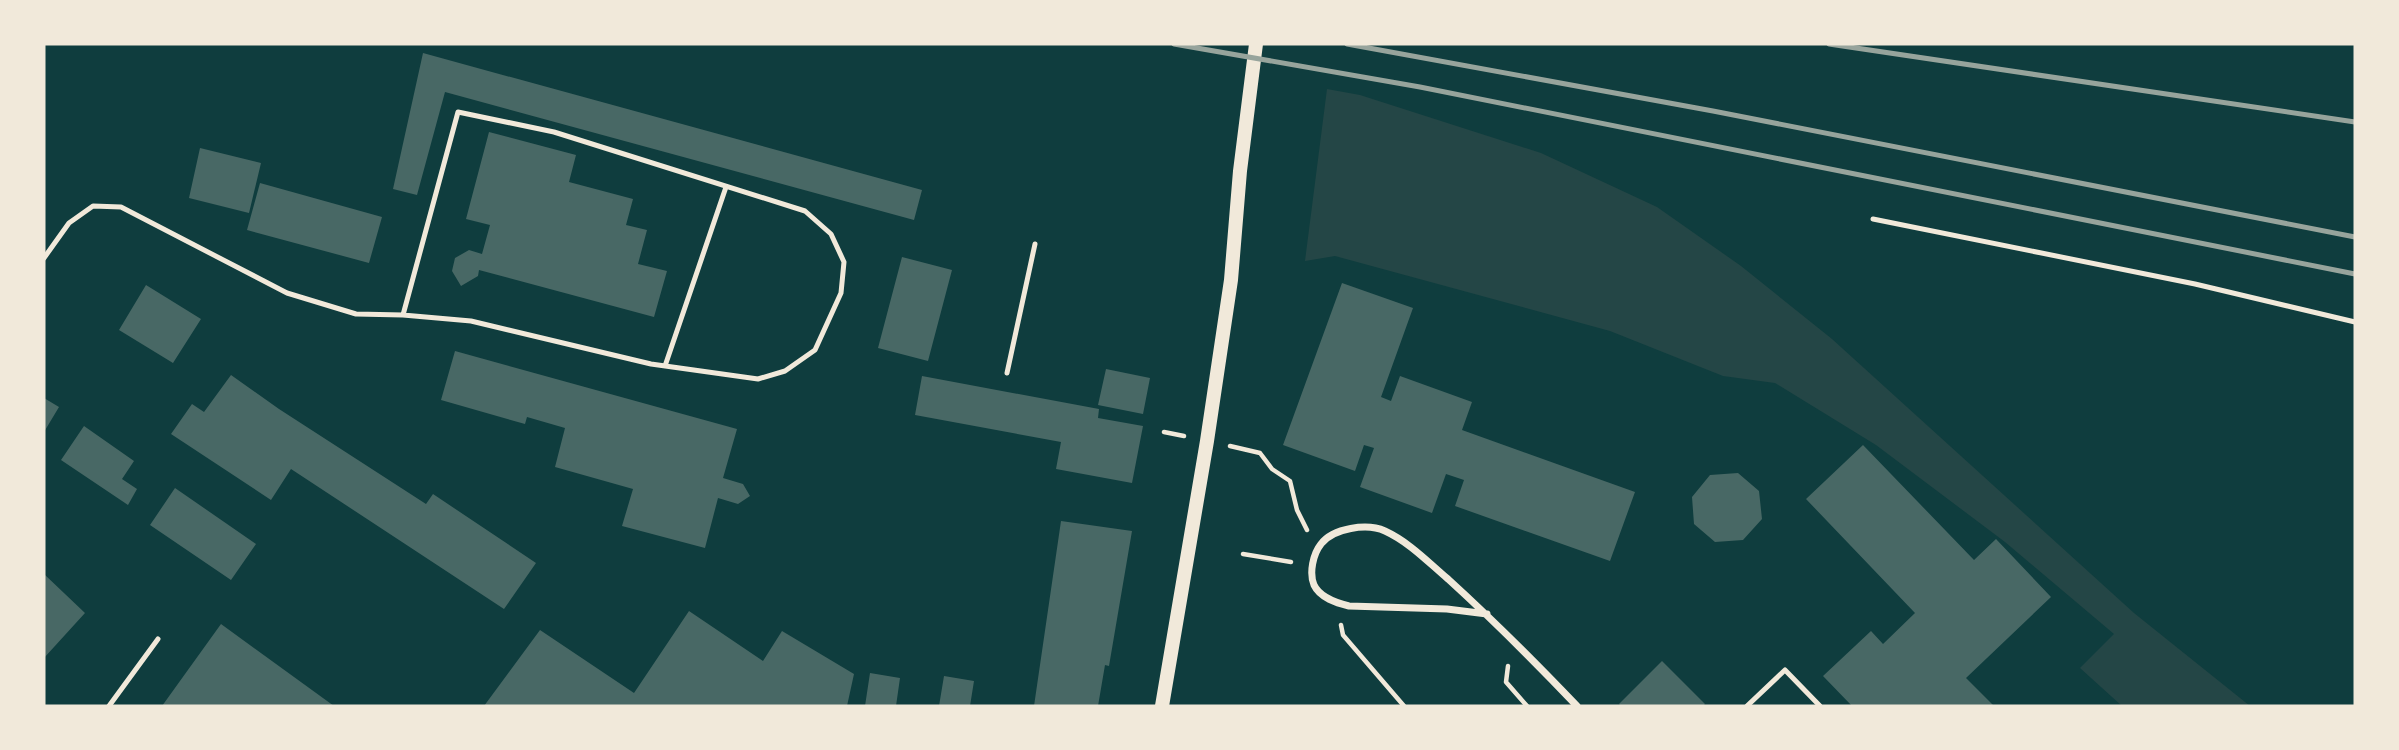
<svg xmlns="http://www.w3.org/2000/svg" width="2399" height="750" font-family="Ubuntu,sans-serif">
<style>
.green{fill:#244646}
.building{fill:#486865}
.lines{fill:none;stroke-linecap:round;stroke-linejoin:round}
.path{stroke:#f1e9da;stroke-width:4.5}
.service{stroke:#f1e9da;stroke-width:5}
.minor{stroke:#f1e9da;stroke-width:7}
.secondary{stroke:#f1e9da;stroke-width:14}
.rail{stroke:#97a49c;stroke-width:5}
</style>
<rect width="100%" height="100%" fill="#0f3d3e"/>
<path class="green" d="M 1327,89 L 1360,95 L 1541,153 L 1657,207 L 1741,266 L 1832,339 L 2134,613 L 2250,706 L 2122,706 L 2080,668 L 2114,634 L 2005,542 L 1876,445 L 1775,383 L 1723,376 L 1610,331 L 1335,256 L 1305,261 Z"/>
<path class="building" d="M 423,53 L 922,190 L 914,220 L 445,92 L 417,195 L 393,189 Z
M 489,132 L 576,155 L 569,182 L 633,199 L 626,225 L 647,230 L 638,264 L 667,271 L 654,317 L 479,270 L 478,276 L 461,286 L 452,271 L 455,258 L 469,250 L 482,254 L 490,225 L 466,219 Z
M 200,148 L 261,163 L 249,213 L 189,198 Z
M 260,183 L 382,217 L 369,263 L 247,230 Z
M 902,257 L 952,270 L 928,361 L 878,348 Z
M 1342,283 L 1413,308 L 1381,397 L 1391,401 L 1400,376 L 1472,402 L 1462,430 L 1635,492 L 1610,561 L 1455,506 L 1464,480 L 1446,474 L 1432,513 L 1360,487 L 1374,448 L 1364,445 L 1355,471 L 1283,445 Z
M 146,285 L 201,319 L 173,363 L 119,330 Z
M 455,351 L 737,429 L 723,478 L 743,484 L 750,496 L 738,504 L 718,498 L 705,548 L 622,526 L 633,489 L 555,467 L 565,428 L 527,417 L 525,424 L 441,400 Z
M 1106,369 L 1150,378 L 1143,414 L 1098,405 Z
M 231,375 L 279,409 L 426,504 L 433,494 L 536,563 L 504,609 L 291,469 L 271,500 L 171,434 L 192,404 L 204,412 Z
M 922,376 L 1099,409 L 1098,418 L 1143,426 L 1132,483 L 1056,469 L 1061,442 L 915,415 Z
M 44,398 L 59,407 L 44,432 Z
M 84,426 L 134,461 L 122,479 L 137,489 L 128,505 L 61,460 Z
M 1863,445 L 1974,560 L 1996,539 L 2051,597 L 1966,678 L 1994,706 L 1852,706 L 1823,676 L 1871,631 L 1883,644 L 1915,613 L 1806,499 Z
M 1738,473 L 1759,491 L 1762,519 L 1743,540 L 1715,542 L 1694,524 L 1692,497 L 1710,475 Z
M 175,488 L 256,544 L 231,580 L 150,525 Z
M 1061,521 L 1132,531 L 1109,666 L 1105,665 L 1098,706 L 1034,706 Z
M 44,574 L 85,613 L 44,658 Z
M 689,611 L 763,661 L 782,631 L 854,674 L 847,706 L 484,706 L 540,630 L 634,693 Z
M 221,624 L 334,706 L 162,706 Z
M 1662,661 L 1705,704 L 1703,706 L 1621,706 L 1619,704 Z
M 870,673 L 900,678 L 896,706 L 865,706 Z
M 944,676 L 974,681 L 970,706 L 939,706 Z"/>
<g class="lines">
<path class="path" d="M 1164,432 L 1184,436
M 1230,446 L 1260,453 L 1272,469 L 1290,481 L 1297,510 L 1307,530
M 1243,554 L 1291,562
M 1341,625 L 1343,635 L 1404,706
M 1508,666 L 1506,682 L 1527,706"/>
<path class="service" d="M 1873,219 L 2195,284 L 2355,322
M 44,258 L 69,223 L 93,206 L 121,207 L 287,293 L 356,314 L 403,315 L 471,321 L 651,364 L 758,379 L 785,371 L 815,350 L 841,293 L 844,262 L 831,234 L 805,211 L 554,132 L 458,112 L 403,315
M 665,366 L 726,187
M 1007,373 L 1035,244
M 109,706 L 158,639
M 1747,706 L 1785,670 L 1820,706"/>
<path class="minor" d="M 1487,614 L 1447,609 L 1349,606 C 1337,603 1320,598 1314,585 C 1309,573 1313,554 1321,544 C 1333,528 1367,523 1385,531 C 1409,542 1428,562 1448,579 C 1493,620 1535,662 1577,706"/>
<path class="secondary" d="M 1162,706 L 1207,441 L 1231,280 L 1240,171 L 1256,44"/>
<path class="rail" d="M 1174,44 L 1420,87 L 2355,274
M 1347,44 L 1713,111 L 2355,237
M 1829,44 L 2355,122"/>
</g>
<rect width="2399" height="750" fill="none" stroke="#f1e9da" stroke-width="91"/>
</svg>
